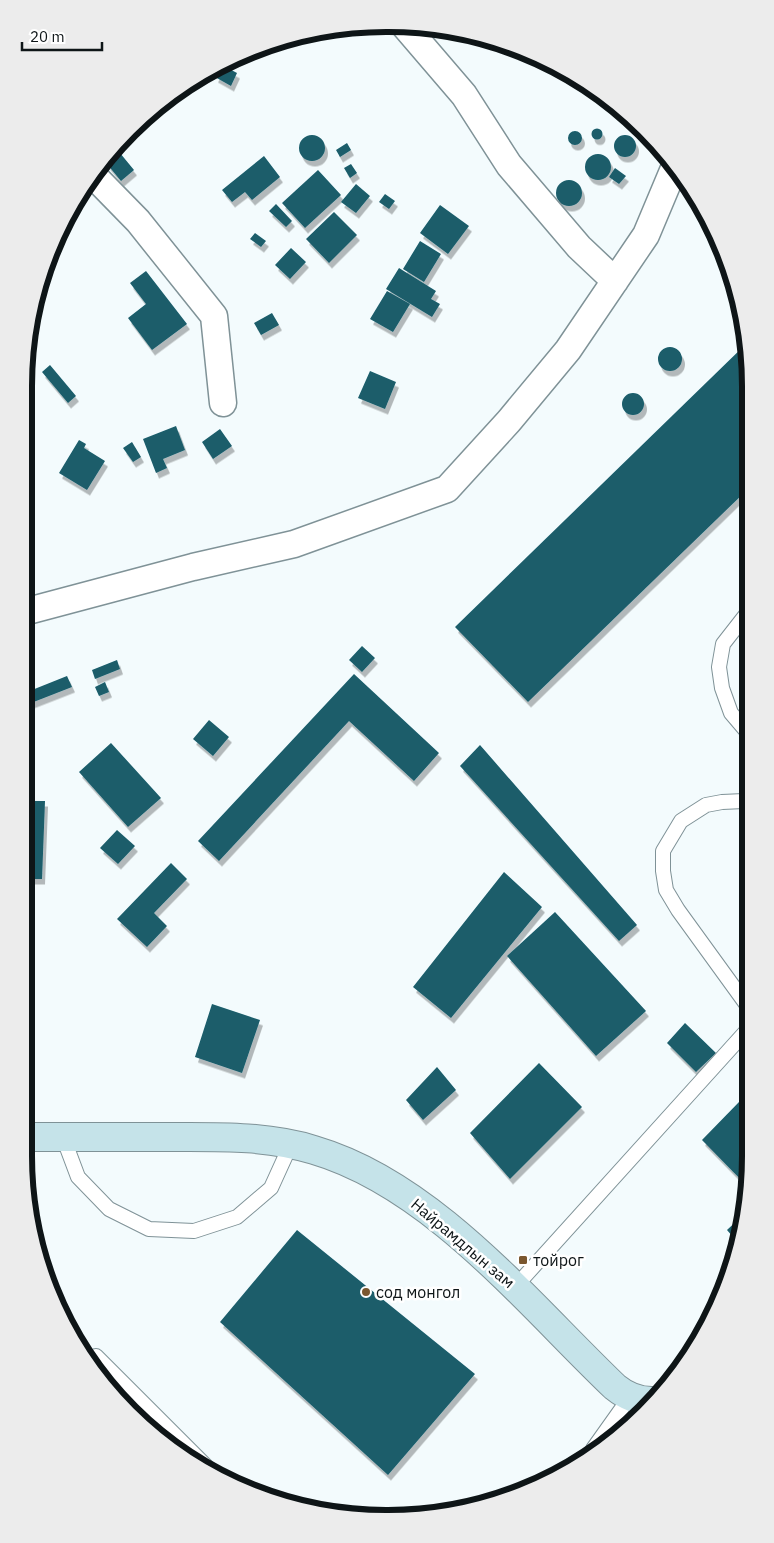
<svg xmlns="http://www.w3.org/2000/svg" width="774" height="1543" font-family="'IBM Plex Sans',sans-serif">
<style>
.building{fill:#1a5d6b;filter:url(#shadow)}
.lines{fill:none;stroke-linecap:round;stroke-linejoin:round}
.service-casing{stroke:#7f9297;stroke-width:16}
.minor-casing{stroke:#7f9297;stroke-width:29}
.secondary-casing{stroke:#7f9297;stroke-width:30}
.service{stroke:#fff;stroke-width:14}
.minor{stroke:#fff;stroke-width:26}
.secondary{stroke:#c5e3e9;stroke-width:28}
.poi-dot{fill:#7a572f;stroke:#fff;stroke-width:2}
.labels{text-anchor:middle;stroke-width:5;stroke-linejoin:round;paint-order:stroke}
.street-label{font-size:16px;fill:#0e1517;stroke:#fff}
.poi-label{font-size:16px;fill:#0e1517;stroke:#fff;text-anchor:start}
.rim{fill:none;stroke:#0e1517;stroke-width:6}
</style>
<defs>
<filter id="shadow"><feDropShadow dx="3" dy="5.5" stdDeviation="0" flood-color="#0004"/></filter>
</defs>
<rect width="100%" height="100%" fill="#f3fbfd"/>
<path class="building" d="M 222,65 L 237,73 L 231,86 L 215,77 Z
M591.5 134a5.5 5.5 0 1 1 11 0a5.5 5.5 0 1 1-11 0Z
M568 138a7 7 0 1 1 14 0a7 7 0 1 1-14 0Z
M614 146a11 11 0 1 1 22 0a11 11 0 1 1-22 0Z
M299 148a13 13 0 1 1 26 0a13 13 0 1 1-26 0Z
M 347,143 L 351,150 L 340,157 L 336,150 Z
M 120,153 L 134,170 L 121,181 L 107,164 Z
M585 167a13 13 0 1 1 26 0a13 13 0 1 1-26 0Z
M 264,156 L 280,177 L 252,200 L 245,192 L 232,202 L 222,190 Z
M 351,164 L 357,173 L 350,178 L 344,168 Z
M 615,168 L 626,176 L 619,184 L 609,177 Z
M 318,170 L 341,195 L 305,228 L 282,203 Z
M556 193a13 13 0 1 1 26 0a13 13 0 1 1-26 0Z
M 356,184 L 370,196 L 356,213 L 341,202 Z
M 385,194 L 395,201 L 389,209 L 379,202 Z
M 276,204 L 292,221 L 286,227 L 269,211 Z
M 440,205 L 469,226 L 448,254 L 420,233 Z
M 334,212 L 357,235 L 329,263 L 306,239 Z
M 255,233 L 266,241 L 261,247 L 250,239 Z
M 420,241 L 441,254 L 424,282 L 403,269 Z
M 291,248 L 306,262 L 290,279 L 275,265 Z
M 399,268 L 436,291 L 431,299 L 440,304 L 432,317 L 386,289 Z
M 146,271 L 187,324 L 152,350 L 128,318 L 146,304 L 130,283 Z
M 387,291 L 410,304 L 393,332 L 370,319 Z
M 272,313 L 279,325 L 261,335 L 254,323 Z
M 747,343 L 748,489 L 528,702 L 455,627 Z
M658 359a12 12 0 1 1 24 0a12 12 0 1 1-24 0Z
M 50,365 L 76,396 L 68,403 L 42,372 Z
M 370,371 L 396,382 L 385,409 L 358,398 Z
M622 404a11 11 0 1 1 22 0a11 11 0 1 1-22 0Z
M 176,426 L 185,450 L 163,459 L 167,468 L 156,473 L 143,439 Z
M 220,429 L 232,446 L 213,459 L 202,442 Z
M 79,440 L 86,444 L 84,448 L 105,461 L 87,490 L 59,473 Z
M 132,442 L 141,457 L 133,462 L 123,448 Z
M 362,646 L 375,658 L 362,672 L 349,660 Z
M 117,660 L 120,669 L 95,679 L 92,670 Z
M 354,674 L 439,753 L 414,781 L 349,721 L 219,861 L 198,841 Z
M 67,676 L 72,687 L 31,703 L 27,692 Z
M 105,682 L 109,692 L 99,696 L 95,687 Z
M 209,720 L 229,737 L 213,756 L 193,739 Z
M 111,743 L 161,798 L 128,827 L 79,772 Z
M 480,745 L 637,925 L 619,941 L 460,766 Z
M 33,801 L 45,801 L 42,879 L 31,879 Z
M 117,830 L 135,846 L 118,864 L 100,848 Z
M 171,863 L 187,879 L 154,913 L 167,926 L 147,947 L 117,919 Z
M 504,872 L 542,907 L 451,1018 L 413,987 Z
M 555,912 L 646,1011 L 596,1056 L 507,956 Z
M 212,1004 L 260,1020 L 242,1073 L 195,1057 Z
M 685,1023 L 716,1053 L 696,1072 L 667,1043 Z
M 539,1063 L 582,1107 L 510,1179 L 470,1133 Z
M 437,1067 L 456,1090 L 423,1120 L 406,1100 Z
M 739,1102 L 749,1113 L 748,1187 L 702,1140 Z
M 744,1214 L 739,1244 L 727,1230 Z
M 297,1230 L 475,1374 L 388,1475 L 220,1322 Z"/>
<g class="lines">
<defs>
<path id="service" d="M 748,612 L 723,644 L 719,667 L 722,688 L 731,713 L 748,733
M 748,803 L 744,801 L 722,802 L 706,805 L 681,821 L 663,851 L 663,871 L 666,890 L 678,910 L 749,1008
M 63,1137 L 78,1177 L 109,1209 L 149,1229 L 194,1231 L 237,1217 L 271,1188 L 291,1144
M 515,1287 L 749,1028
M 96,1356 L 212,1472
M 593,1449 L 630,1397"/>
<path id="minor" d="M 404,25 L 464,95 L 509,165 L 579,247 L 615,281
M 93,175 L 138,221 L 214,316 L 223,403
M 24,612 L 193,567 L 294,544 L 447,489 L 509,421 L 568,350 L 646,235 L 675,166"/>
<path id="secondary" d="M 24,1137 C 70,1137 117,1137 164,1137 C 214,1137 266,1135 314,1150 C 433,1185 528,1304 615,1387 C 626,1396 637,1401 652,1401"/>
</defs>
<use href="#service" class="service-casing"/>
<use href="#minor" class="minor-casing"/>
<use href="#secondary" class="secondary-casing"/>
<use href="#service" class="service"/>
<use href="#minor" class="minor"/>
<use href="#secondary" class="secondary"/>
</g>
<g class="poi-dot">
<rect x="518" y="1255" width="10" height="10" rx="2.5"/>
<circle cx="366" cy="1292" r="5"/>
</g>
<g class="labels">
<g class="street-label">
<text transform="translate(463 1243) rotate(40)" y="6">Найрамдлын зам</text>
</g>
<g class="poi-label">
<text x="533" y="1266">тойрог</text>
<text x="376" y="1298">сод монгол</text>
</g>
</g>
<path d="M0 0H774V1543H0ZM386 32H388A354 354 0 0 1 742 386V1156A354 354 0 0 1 388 1510H386A354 354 0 0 1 32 1156V386A354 354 0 0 1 386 32Z" fill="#ececec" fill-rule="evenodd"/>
<path class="rim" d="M386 32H388A354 354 0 0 1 742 386V1156A354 354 0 0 1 388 1510H386A354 354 0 0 1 32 1156V386A354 354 0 0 1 386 32Z"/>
<path d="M22 42v8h80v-8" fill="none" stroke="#0e1517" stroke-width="2.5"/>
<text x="30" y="42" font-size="15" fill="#0e1517" stroke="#ffffff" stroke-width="4" paint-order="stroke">20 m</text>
</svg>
